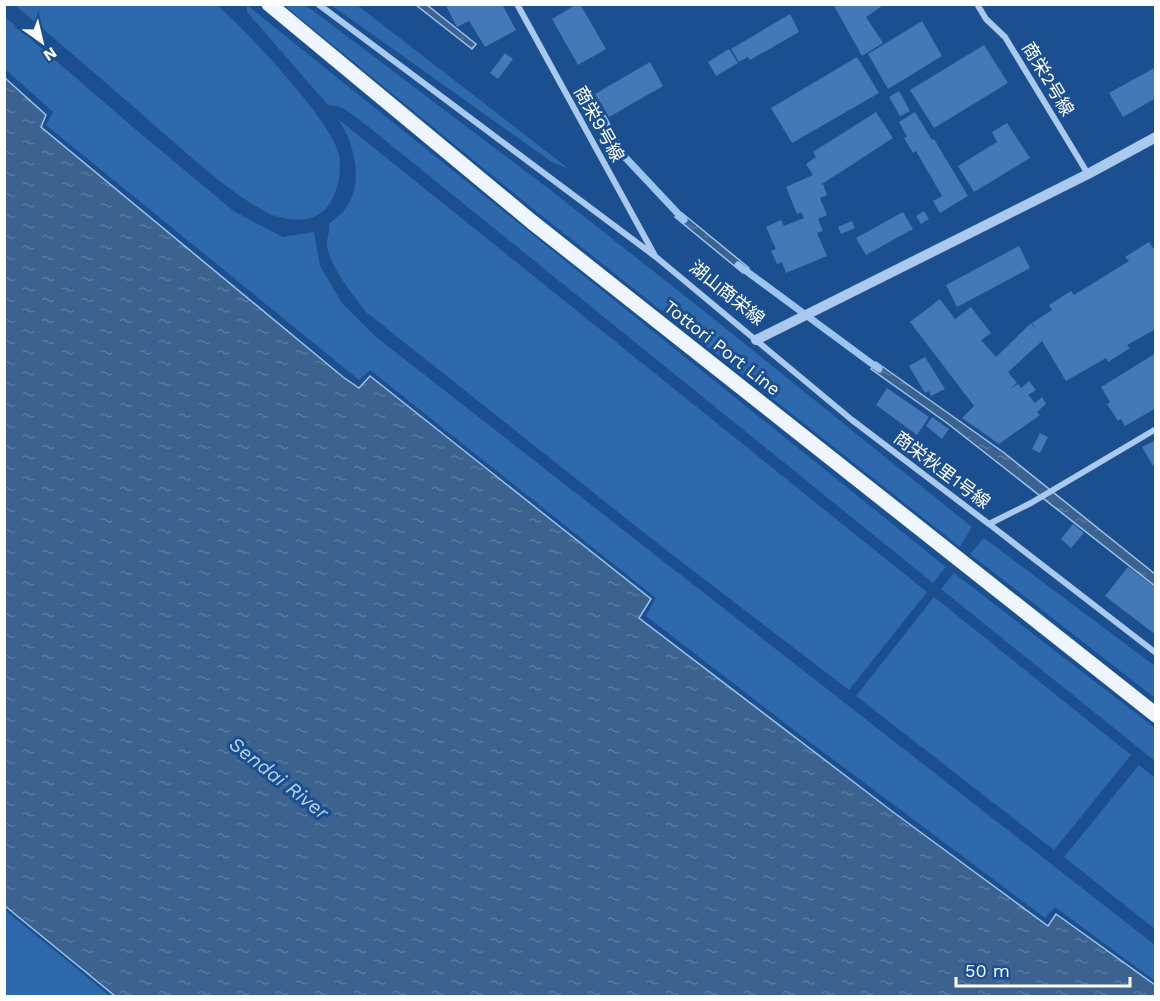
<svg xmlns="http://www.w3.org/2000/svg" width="1160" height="1001" font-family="'Work Sans','Noto Sans JP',sans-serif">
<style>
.green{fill:#2e69ad}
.water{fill:url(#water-ripples);stroke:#9cc4f0;stroke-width:1.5}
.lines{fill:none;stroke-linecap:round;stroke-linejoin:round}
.stream{stroke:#9cc4f0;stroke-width:7}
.building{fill:#4478b7}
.minor{stroke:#a9c9ee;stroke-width:6}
.tertiary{stroke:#a9c9ee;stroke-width:10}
.primary{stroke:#f0f6ff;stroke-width:15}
.labels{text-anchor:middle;stroke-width:6;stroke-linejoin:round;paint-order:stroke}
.street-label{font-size:18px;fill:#fff;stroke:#1b4f8f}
.water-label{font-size:20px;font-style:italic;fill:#b5d3f5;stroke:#1b4f8f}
</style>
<defs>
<pattern id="water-ripples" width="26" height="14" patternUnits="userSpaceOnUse" patternTransform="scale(1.5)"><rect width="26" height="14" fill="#3c6290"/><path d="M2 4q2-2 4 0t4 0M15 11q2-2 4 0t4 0" fill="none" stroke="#597aa1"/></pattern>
</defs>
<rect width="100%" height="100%" fill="#1b4f8f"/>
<path class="green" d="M 15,5 L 217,5 C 245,29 333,122 339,155 C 342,173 338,193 327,207 C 313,224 290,221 272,215 C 265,212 259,207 252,204 C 222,185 197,162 170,139 C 119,94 67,49 15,5 Z
M 247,5 L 946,567 L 933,583 L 370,128 C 358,119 343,104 328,105 L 247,12 Z
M 284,5 L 303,5 L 311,9 L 553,192 L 709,315 L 972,527 L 960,547 L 537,212 Z
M 331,5 L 357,5 L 569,169 L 552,162 Z
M 4,16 L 140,133 L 235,212 L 283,237 L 314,232 L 320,266 L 342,303 L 376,337 L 1155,945 L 1155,981 L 1055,907 L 1045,918 L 803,737 L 646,616 L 656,598 L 370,370 L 359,380 L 46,125 L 53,112 L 5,69 Z
M 338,119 L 927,592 L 849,690 L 657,543 L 366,312 C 354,296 327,263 327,243 C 327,236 330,232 329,224 C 334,219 342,214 346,208 C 364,182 355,144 338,119 Z
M 984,538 L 1155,666 L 1155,698 L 970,554 Z
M 954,573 L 1155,728 L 1155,761 L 941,589 Z
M 934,597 L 1131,755 L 1054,850 L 856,696 Z
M 1139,765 L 1155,778 L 1155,929 L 1064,857 Z
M 5,910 L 110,996 L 5,996 Z"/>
<path class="water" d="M 416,5 L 427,5 L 476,44 L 472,49 Z
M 5,78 L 46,115 L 41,127 L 343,377 L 359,388 L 370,376 L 651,599 L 639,618 L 893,812 L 1048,926 L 1056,914 L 1155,985 L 1155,996 L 115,996 L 5,906 Z
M 682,213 L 749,268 L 743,273 L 675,217 Z
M 876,362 L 1003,452 L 1155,574 L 1155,586 L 947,423 L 871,369 Z"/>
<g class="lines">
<path class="stream" d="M 594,101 L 623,155 L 684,220
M 738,265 L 879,369"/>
</g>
<path class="building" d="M 445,4 L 502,4 L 516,30 L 485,47 L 469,21 L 457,27 Z
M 577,4 L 580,4 L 606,49 L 578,65 L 552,19 Z
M 833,4 L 885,4 L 866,17 L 883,43 L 862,56 Z
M 790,14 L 799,32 L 750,60 L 748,57 L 739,62 L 731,49 Z
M 922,21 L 942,56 L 888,89 L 868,54 Z
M 984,45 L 1008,83 L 934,128 L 910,90 Z
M 729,49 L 738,63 L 716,76 L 708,62 Z
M 505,53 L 513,59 L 498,79 L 490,73 Z
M 857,57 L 879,93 L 792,143 L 771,108 Z
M 650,62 L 663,86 L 609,117 L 595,94 Z
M 1156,67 L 1156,98 L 1123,117 L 1109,93 Z
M 899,91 L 910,111 L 900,116 L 889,97 Z
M 876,112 L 893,138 L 819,186 L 823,184 L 827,195 L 820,198 L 827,215 L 818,219 L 823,231 L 817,233 L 827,256 L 786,273 L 782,262 L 777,264 L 771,251 L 776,249 L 766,227 L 781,220 L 784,226 L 804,218 L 801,212 L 797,214 L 786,187 L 813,175 L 806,164 L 816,157 L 813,152 Z
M 915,112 L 932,140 L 934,139 L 968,196 L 940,213 L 933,201 L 942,196 L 916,151 L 913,153 L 904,138 L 907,137 L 899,122 Z
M 1007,123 L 1030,158 L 974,192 L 958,166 L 997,142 L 992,132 Z
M 924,211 L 929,219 L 921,224 L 916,216 Z
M 903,212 L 913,229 L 866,255 L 856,238 Z
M 852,221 L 855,228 L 841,234 L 838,227 Z
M 1149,242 L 1153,248 L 1156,247 L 1156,329 L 1127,345 L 1130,348 L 1108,362 L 1106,358 L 1066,381 L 1042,341 L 1008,372 L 1017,383 L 1009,389 L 1018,384 L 1021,388 L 1029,381 L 1036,390 L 1028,395 L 1035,403 L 1042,397 L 1046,404 L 1037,412 L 1040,415 L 999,444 L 962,418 L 974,406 L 910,322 L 940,299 L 955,319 L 971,307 L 991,333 L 981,340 L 996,357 L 1031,323 L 1037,331 L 1032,323 L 1052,310 L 1049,305 L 1071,291 L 1074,295 L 1129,261 L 1125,257 Z
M 1019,246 L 1030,268 L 957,307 L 946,285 Z
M 1156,353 L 1156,408 L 1125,426 L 1121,419 L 1118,421 L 1107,404 L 1110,402 L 1101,387 Z
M 925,357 L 945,389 L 931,396 L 929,391 L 925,393 L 909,366 Z
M 887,388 L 929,417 L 917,435 L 876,405 Z
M 932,417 L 949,429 L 942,439 L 926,426 Z
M 1040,433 L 1048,437 L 1040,453 L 1032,449 Z
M 1156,440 L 1156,464 L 1153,466 L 1142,447 Z
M 1073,524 L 1084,533 L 1071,548 L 1061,539 Z
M 1128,567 L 1156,588 L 1156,635 L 1105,596 Z"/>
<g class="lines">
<path class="minor" d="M 318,4 L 656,257 L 852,420 L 989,524 L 1031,503 L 1156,429
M 517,4 L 654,254
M 977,4 L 986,19 L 1005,37 L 1088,174
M 989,524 L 1156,653"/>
<path class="tertiary" d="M 756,340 L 1088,174 L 1156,137"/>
<path class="primary" d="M 269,4 L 532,222 L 1156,715"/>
</g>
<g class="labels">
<g class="street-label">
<text transform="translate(1048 79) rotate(59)" y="6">商栄2号線</text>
<text transform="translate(599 124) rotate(61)" y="6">商栄9号線</text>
<text transform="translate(727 293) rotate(39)" y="6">湖山商栄線</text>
<text transform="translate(722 348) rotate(38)" y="6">Tottori Port Line</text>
<text transform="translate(942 470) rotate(37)" y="6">商栄秋里1号線</text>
</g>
<g class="water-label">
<text transform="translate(279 778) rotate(38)" y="7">Sendai River</text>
</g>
</g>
<rect width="1160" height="1001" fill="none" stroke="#ffffff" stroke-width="12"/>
<g transform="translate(42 42) rotate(146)" stroke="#1b4f8f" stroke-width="4.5" paint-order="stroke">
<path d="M0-4.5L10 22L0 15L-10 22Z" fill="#ffffff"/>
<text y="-9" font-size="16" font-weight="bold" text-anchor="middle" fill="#ffffff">N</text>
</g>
<path d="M956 977v9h174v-9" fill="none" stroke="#ffffff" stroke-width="3"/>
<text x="965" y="977" font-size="18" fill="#ffffff" stroke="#1b4f8f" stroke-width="4.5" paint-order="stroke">50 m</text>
</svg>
